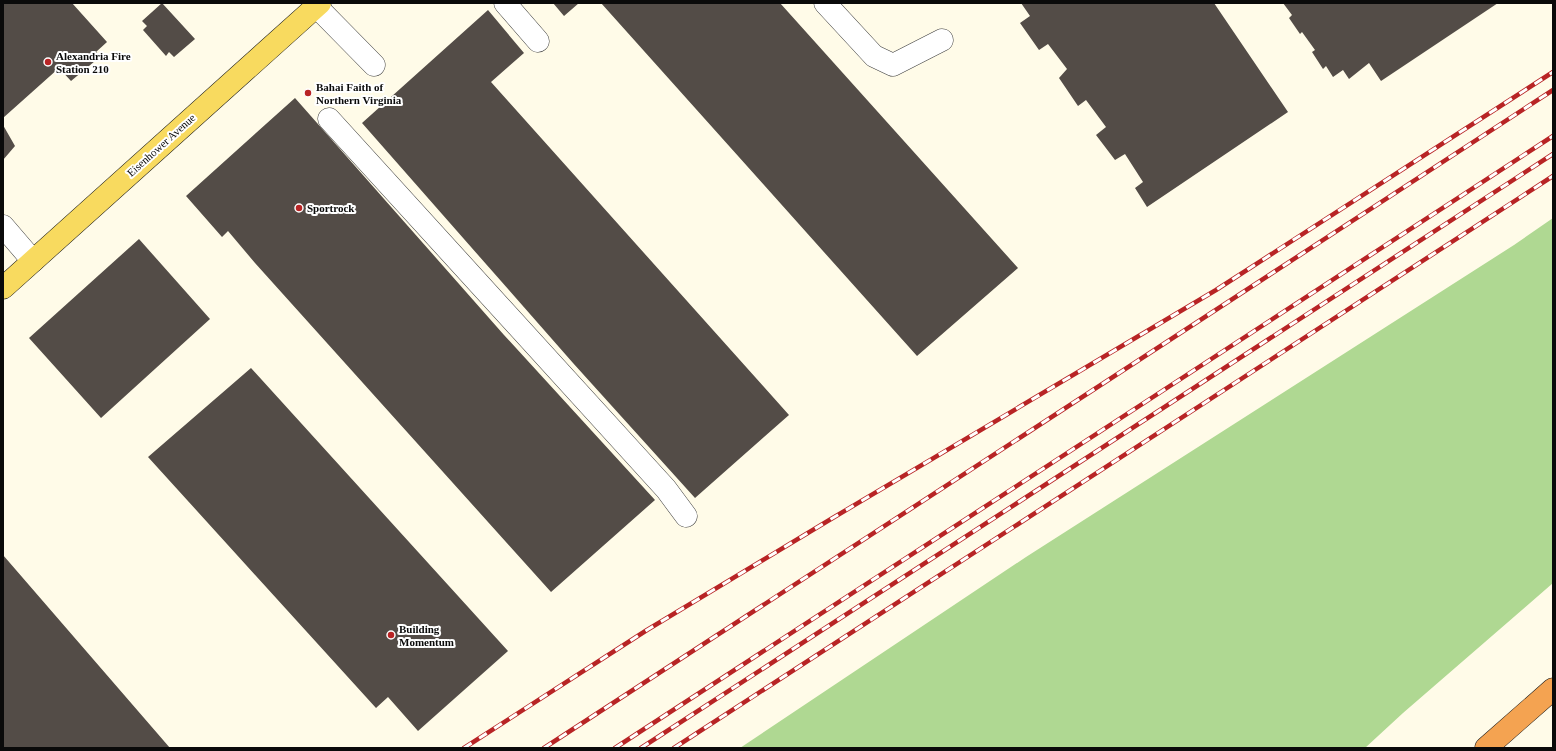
<svg xmlns="http://www.w3.org/2000/svg" width="1556" height="751" font-family="Georgia,serif">
<style>
.forest{fill:#afd892}
.building{fill:#534c47}
.lines{fill:none;stroke-linecap:round;stroke-linejoin:round}
.minor-casing{stroke:#3d3d3d;stroke-width:23}
.major-casing{stroke:#1b1b1b;stroke-width:23}
.highway-casing{stroke:#1b1b1b;stroke-width:23}
.minor{stroke:#fff;stroke-width:22}
.major{stroke:#f8da5f;stroke-width:22}
.highway{stroke:#f4a351;stroke-width:22}
.rail-casing{stroke:#b82425;stroke-width:4.5}
.rail{stroke:#fff;stroke-width:3;stroke-dasharray:9;stroke-linecap:butt}
.poi-dot{fill:#b82425;stroke:#fff;stroke-width:1.5}
.labels{text-anchor:middle;stroke-width:4;stroke-linejoin:round;paint-order:stroke}
.poi-label{font-size:11px;font-weight:bold;fill:#0a0a0a;stroke:#fff;text-anchor:start}
.street-label{font-size:11px;fill:#0a0a0a;stroke:#fff}
</style>
<rect width="100%" height="100%" fill="#fffbe8"/>
<path class="forest" d="M 1553,218 L 1553,583 L 1403,713 L 1365,748 L 740,748 L 1026,557 L 1514,245 Z"/>
<path class="building" d="M 3,3 L 72,3 L 107,42 L 96,52 L 101,56 L 71,81 L 59,68 L 3,118 Z
M 162,3 L 195,39 L 174,57 L 169,52 L 166,56 L 143,30 L 147,26 L 142,21 Z
M 553,3 L 579,3 L 564,16 Z
M 601,3 L 780,3 L 1018,268 L 917,356 Z
M 1021,3 L 1214,3 L 1288,112 L 1147,207 L 1135,188 L 1143,182 L 1125,154 L 1115,160 L 1096,135 L 1106,127 L 1086,100 L 1078,106 L 1059,78 L 1067,69 L 1048,44 L 1039,50 L 1020,23 L 1030,16 Z
M 1283,3 L 1498,3 L 1381,81 L 1369,63 L 1349,79 L 1343,70 L 1333,77 L 1326,66 L 1323,69 L 1312,52 L 1315,50 L 1302,32 L 1300,34 L 1289,18 L 1292,15 Z
M 488,10 L 524,53 L 491,82 L 789,415 L 695,498 L 573,363 L 362,123 Z
M 295,98 L 504,335 L 655,500 L 551,592 L 255,263 L 228,231 L 222,237 L 186,196 Z
M 3,125 L 15,146 L 3,160 Z
M 139,239 L 210,319 L 101,418 L 29,338 Z
M 251,368 L 508,651 L 418,731 L 388,697 L 376,708 L 148,457 Z
M 3,555 L 170,748 L 3,748 Z"/>
<g class="lines">
<defs>
<path id="minor" d="M 505,3 L 538,41
M 825,3 L 874,56 L 893,65 L 942,40
M 316,6 L 374,65
M 329,119 L 666,489 L 686,516
M 3,226 L 33,261"/>
<path id="major" d="M 3,288 L 320,3"/>
<path id="highway" d="M 1486,748 L 1553,689"/>
</defs>
<use href="#minor" class="minor-casing"/>
<use href="#major" class="major-casing"/>
<use href="#highway" class="highway-casing"/>
<use href="#minor" class="minor"/>
<use href="#major" class="major"/>
<use href="#highway" class="highway"/>
<defs>
<path id="rail" d="M 464,748 L 647,630 L 831,519 L 1216,290 L 1553,72
M 544,748 L 1553,90
M 615,748 L 1553,136
M 641,748 L 1553,154
M 674,748 L 1553,176"/>
</defs>
<use href="#rail" class="rail-casing"/>
<use href="#rail" class="rail"/>
</g>
<g class="poi-dot">
<circle cx="48" cy="62" r="4"/>
<circle cx="308" cy="93" r="4"/>
<circle cx="299" cy="208" r="4"/>
<circle cx="391" cy="635" r="4"/>
</g>
<g class="labels">
<g class="poi-label">
<text x="56" y="60">Alexandria Fire<tspan x="56" dy="13">Station 210</tspan></text>
<text x="316" y="91">Bahai Faith of<tspan x="316" dy="13">Northern Virginia</tspan></text>
<text x="307" y="212">Sportrock</text>
<text x="399" y="633">Building<tspan x="399" dy="13">Momentum</tspan></text>
</g>
<g class="street-label">
<text transform="translate(161 145) rotate(-42)" y="4">Eisenhower Avenue</text>
</g>
</g>
<rect width="1556" height="751" fill="none" stroke="#0a0a0a" stroke-width="8"/>
</svg>
